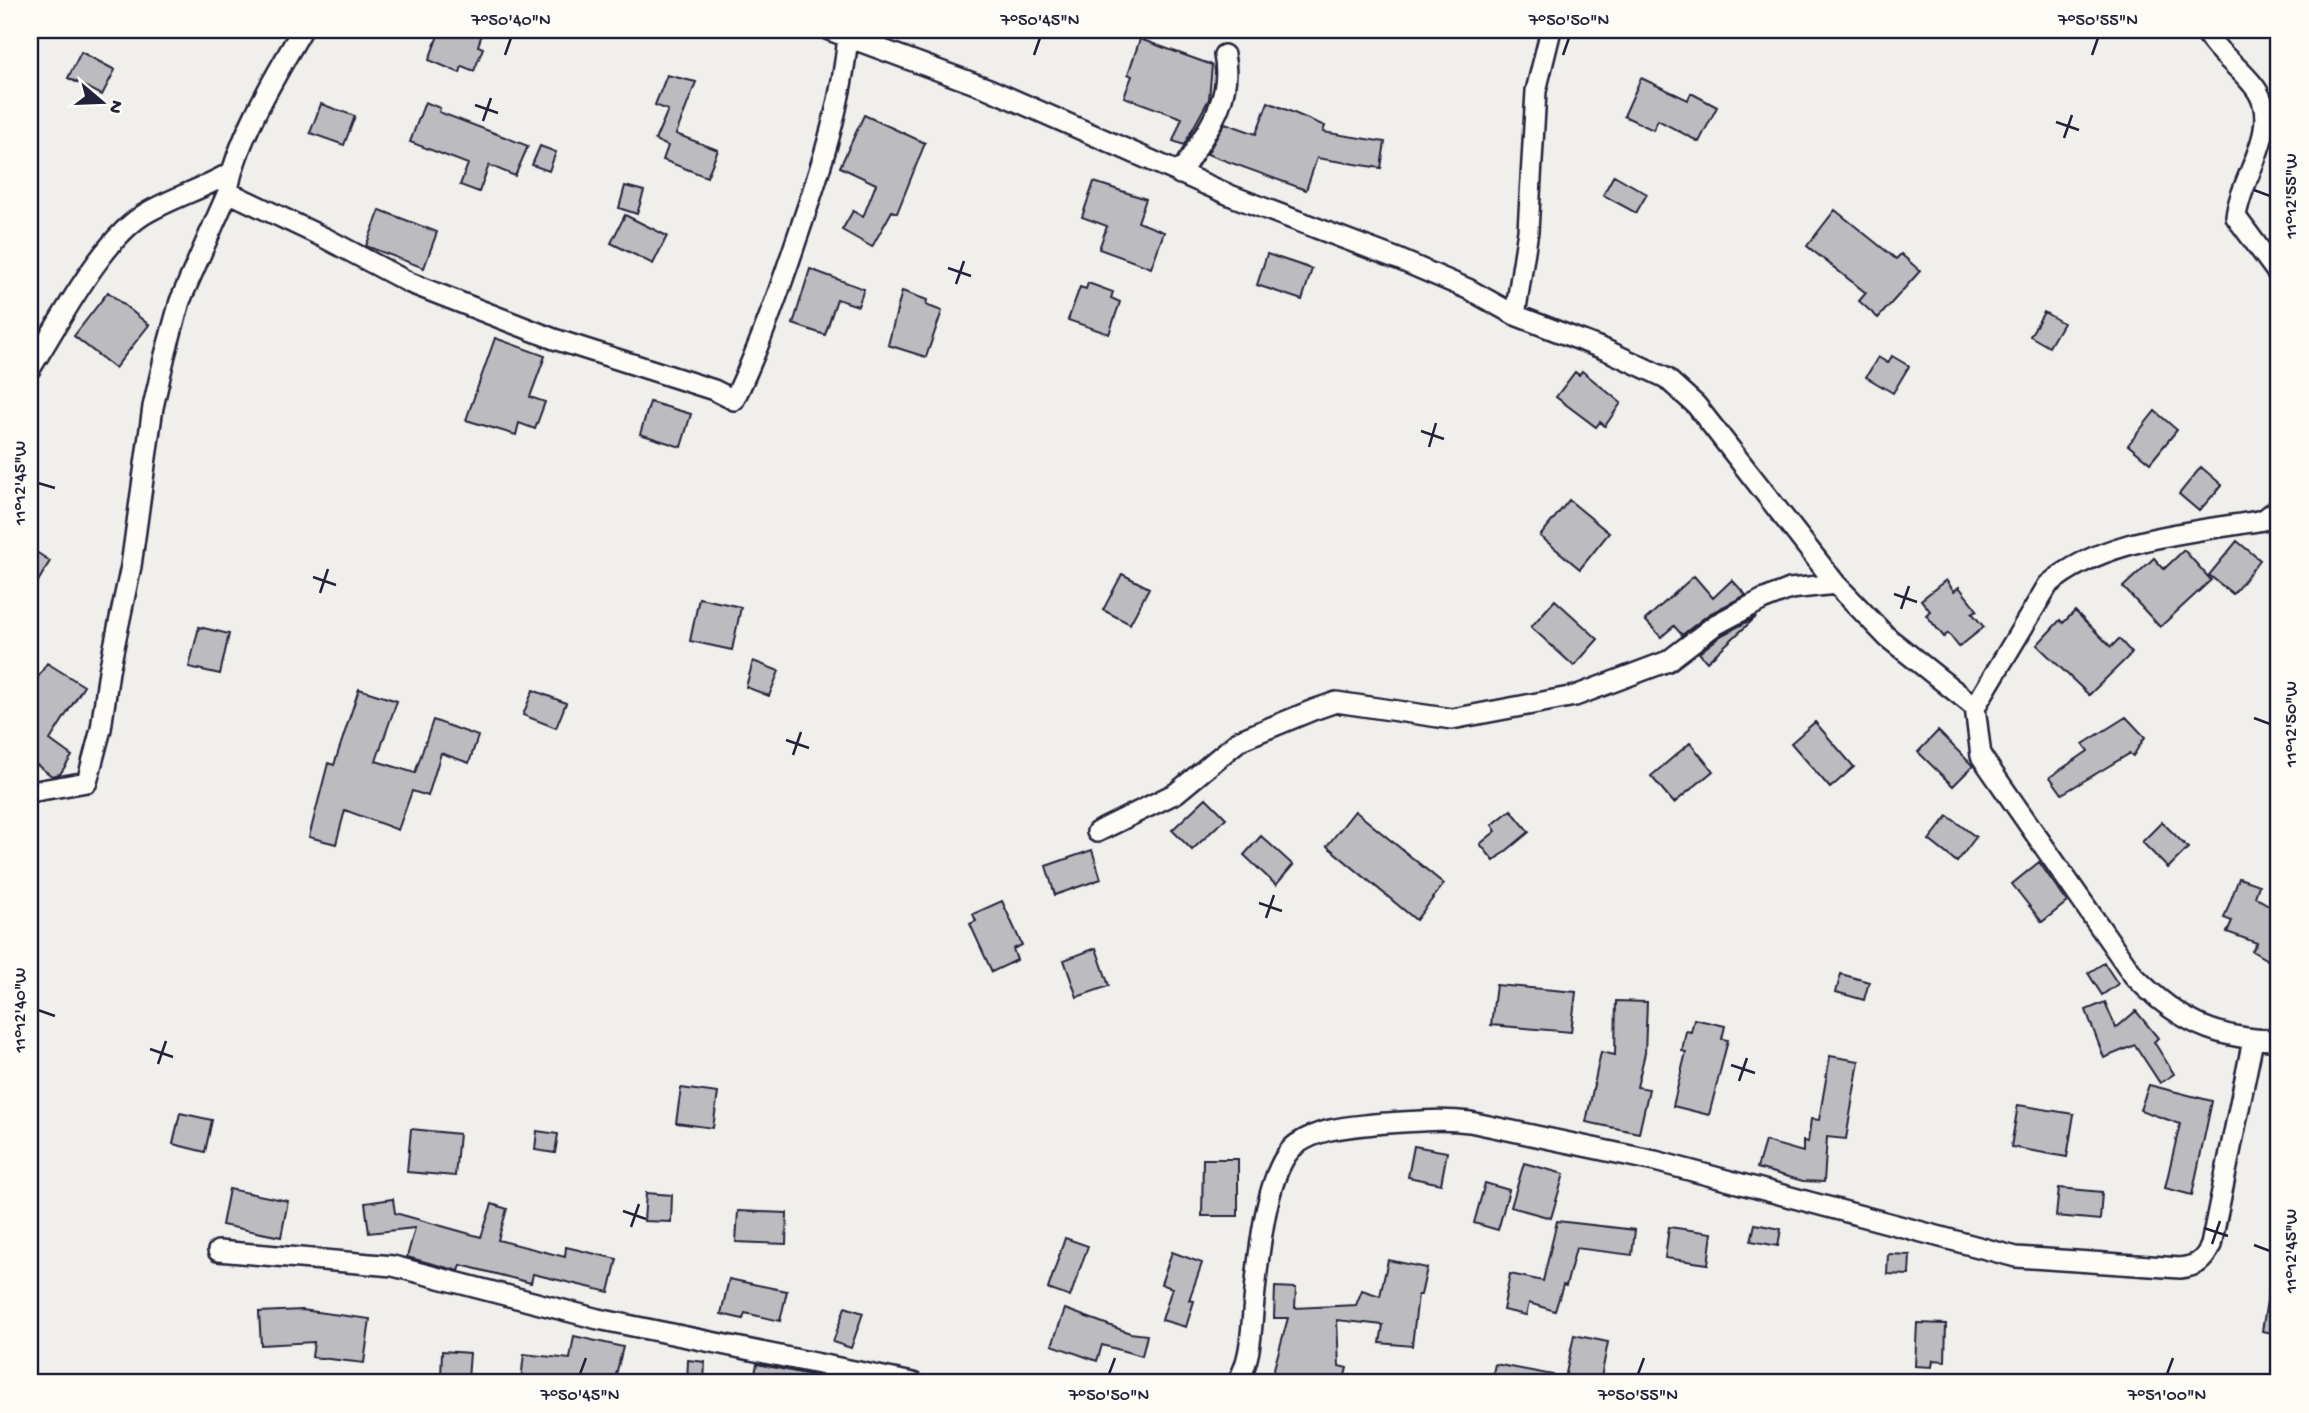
<svg xmlns="http://www.w3.org/2000/svg" width="2309" height="1413" font-family="'Gochi Hand',sans-serif">
<style>
.building{fill:#bcbcc0;stroke:#22223b;stroke-width:2}
.lines{fill:none;stroke-linecap:round;stroke-linejoin:round}
.minor-casing{stroke:#22223b;stroke-width:24}
.minor{stroke:#fdfcf7;stroke-width:19}
.ticks{fill:none;stroke:#22223b;stroke-width:2.5}
.neatline{fill:none;stroke:#22223b;stroke-width:2.5}
.ticks-label{font-size:18px;text-anchor:middle;fill:#22223b}
</style>
<rect width="100%" height="100%" fill="#f0efec"/>
<filter id="ink" filterUnits="userSpaceOnUse"><feTurbulence type="fractalNoise" baseFrequency=".0143" numOctaves="2"/><feDisplacementMap in="SourceGraphic" scale="14" xChannelSelector="R" yChannelSelector="G"/><feConvolveMatrix kernelMatrix="1 2 1 2 8 2 1 2 1" color-interpolation-filters="sRGB"/></filter>
<g filter="url(#ink)">
<path class="building" d="M 440,30 L 468,30 L 482,34 L 478,46 L 483,48 L 474,71 L 462,66 L 460,73 L 429,60 Z
M 1140,39 L 1212,65 L 1209,99 L 1184,145 L 1173,141 L 1182,118 L 1124,97 L 1132,76 L 1128,74 Z
M 81,52 L 115,70 L 102,95 L 68,78 Z
M 667,75 L 696,82 L 676,134 L 718,150 L 707,177 L 663,160 L 668,146 L 655,140 L 668,110 L 655,105 Z
M 1641,78 L 1688,100 L 1691,93 L 1717,107 L 1699,142 L 1658,120 L 1653,130 L 1624,116 Z
M 425,102 L 440,108 L 439,112 L 528,146 L 515,176 L 489,165 L 479,192 L 460,185 L 468,164 L 410,142 Z
M 1268,102 L 1325,126 L 1323,132 L 1385,142 L 1381,168 L 1317,158 L 1306,190 L 1207,154 L 1225,123 L 1256,134 Z
M 321,104 L 355,116 L 344,145 L 310,133 Z
M 864,115 L 925,143 L 897,213 L 892,211 L 872,247 L 842,230 L 853,211 L 863,217 L 876,184 L 840,167 Z
M 540,146 L 556,152 L 549,171 L 532,165 Z
M 1614,175 L 1647,194 L 1636,213 L 1603,195 Z
M 1094,182 L 1146,199 L 1138,222 L 1164,232 L 1151,268 L 1099,249 L 1107,226 L 1082,217 Z
M 625,186 L 644,191 L 637,214 L 619,208 Z
M 380,210 L 437,232 L 424,268 L 366,246 Z
M 1835,210 L 1896,259 L 1901,254 L 1920,271 L 1878,318 L 1859,301 L 1866,293 L 1807,246 Z
M 625,215 L 667,236 L 653,264 L 611,243 Z
M 1267,254 L 1312,269 L 1302,300 L 1257,285 Z
M 810,269 L 864,289 L 858,306 L 837,299 L 825,335 L 793,324 Z
M 1088,283 L 1113,292 L 1111,298 L 1120,302 L 1109,334 L 1068,320 L 1080,287 L 1086,289 Z
M 902,291 L 927,300 L 926,305 L 942,311 L 926,357 L 888,345 Z
M 108,292 L 149,325 L 115,368 L 74,336 Z
M 2044,312 L 2063,323 L 2049,347 L 2030,336 Z
M 495,338 L 545,356 L 530,397 L 545,402 L 535,429 L 519,423 L 516,435 L 466,420 Z
M 1892,356 L 1909,366 L 1893,393 L 1866,377 L 1878,357 L 1888,363 Z
M 1582,371 L 1621,403 L 1605,426 L 1600,422 L 1596,427 L 1556,397 L 1575,372 L 1579,375 Z
M 650,402 L 691,414 L 681,447 L 640,434 Z
M 2155,411 L 2177,430 L 2150,463 L 2128,445 Z
M 2201,467 L 2222,485 L 2199,511 L 2179,494 Z
M 1569,500 L 1609,533 L 1580,569 L 1540,536 Z
M 2237,541 L 2260,560 L 2233,594 L 2209,575 Z
M 30,548 L 50,561 L 30,595 Z
M 2184,550 L 2211,580 L 2160,627 L 2123,587 L 2154,558 L 2164,569 Z
M 1122,574 L 1149,588 L 1130,624 L 1103,610 Z
M 1694,576 L 1713,598 L 1732,580 L 1746,595 L 1709,614 L 1682,635 L 1674,626 L 1661,637 L 1645,620 Z
M 1946,580 L 1954,591 L 1959,587 L 1977,610 L 1972,613 L 1984,627 L 1959,647 L 1948,633 L 1944,637 L 1926,615 L 1930,611 L 1921,600 Z
M 699,598 L 741,607 L 732,650 L 690,641 Z
M 1555,600 L 1598,639 L 1574,666 L 1531,627 Z
M 2075,611 L 2111,647 L 2119,639 L 2132,653 L 2089,695 L 2037,645 L 2060,620 L 2063,623 Z
M 1756,617 L 1707,662 L 1699,653 L 1722,635 Z
M 199,627 L 229,634 L 220,674 L 189,667 Z
M 753,661 L 779,671 L 769,696 L 746,687 Z
M 47,663 L 84,686 L 50,740 L 72,756 L 60,774 L 52,776 L 30,760 L 30,690 Z
M 359,689 L 397,701 L 376,761 L 415,773 L 433,720 L 478,736 L 469,763 L 441,753 L 428,796 L 412,791 L 398,830 L 345,810 L 336,844 L 309,837 L 328,763 L 334,765 Z
M 533,690 L 566,703 L 556,728 L 523,715 Z
M 2126,717 L 2145,737 L 2133,756 L 2129,754 L 2062,794 L 2050,777 L 2088,751 L 2083,744 Z
M 1815,722 L 1854,767 L 1830,788 L 1791,743 Z
M 1938,731 L 1973,766 L 1953,786 L 1918,752 Z
M 1690,743 L 1713,771 L 1674,803 L 1651,776 Z
M 1206,798 L 1226,818 L 1192,850 L 1172,830 Z
M 1511,810 L 1529,832 L 1494,861 L 1480,844 L 1496,831 L 1492,825 Z
M 1355,811 L 1444,884 L 1416,920 L 1327,846 Z
M 1948,816 L 1976,837 L 1957,862 L 1929,840 Z
M 2162,822 L 2188,848 L 2168,868 L 2142,842 Z
M 1261,836 L 1293,865 L 1276,885 L 1244,855 Z
M 1092,850 L 1101,879 L 1055,895 L 1046,866 Z
M 2039,862 L 2067,902 L 2042,922 L 2012,884 Z
M 2239,878 L 2259,885 L 2255,897 L 2279,911 L 2279,967 L 2252,951 L 2257,943 L 2227,932 L 2232,921 L 2224,918 Z
M 1002,901 L 1022,945 L 1013,949 L 1017,960 L 992,972 L 970,924 L 976,921 L 973,914 Z
M 1096,948 L 1109,986 L 1077,997 L 1064,960 Z
M 2104,963 L 2118,984 L 2102,995 L 2088,973 Z
M 1841,974 L 1869,982 L 1864,1000 L 1836,992 Z
M 1496,985 L 1576,992 L 1571,1032 L 1491,1025 Z
M 1616,1001 L 1647,1002 L 1645,1053 L 1637,1087 L 1649,1089 L 1639,1133 L 1586,1122 L 1601,1052 L 1615,1055 Z
M 2105,1002 L 2116,1028 L 2136,1011 L 2158,1038 L 2154,1042 L 2174,1074 L 2160,1083 L 2135,1045 L 2104,1058 L 2086,1010 Z
M 1694,1019 L 1725,1026 L 1722,1039 L 1728,1040 L 1709,1115 L 1673,1106 L 1686,1052 L 1682,1051 L 1686,1031 L 1691,1032 Z
M 1830,1056 L 1859,1061 L 1846,1139 L 1827,1137 L 1824,1182 L 1803,1181 L 1757,1168 L 1765,1141 L 1803,1152 L 1803,1141 L 1808,1142 L 1811,1119 L 1819,1120 Z
M 2149,1085 L 2212,1101 L 2192,1195 L 2165,1188 L 2180,1124 L 2140,1110 Z
M 681,1088 L 718,1093 L 713,1128 L 676,1123 Z
M 2018,1105 L 2074,1114 L 2067,1157 L 2011,1147 Z
M 180,1113 L 212,1120 L 205,1152 L 173,1144 Z
M 411,1129 L 459,1134 L 455,1176 L 407,1172 Z
M 537,1131 L 558,1134 L 555,1153 L 535,1150 Z
M 1414,1146 L 1447,1152 L 1441,1184 L 1408,1177 Z
M 1203,1159 L 1238,1159 L 1238,1216 L 1202,1216 Z
M 1524,1163 L 1564,1174 L 1551,1218 L 1511,1207 Z
M 1485,1183 L 1509,1190 L 1498,1230 L 1474,1223 Z
M 2059,1188 L 2102,1192 L 2100,1220 L 2056,1216 Z
M 229,1189 L 288,1201 L 281,1237 L 222,1225 Z
M 646,1193 L 672,1195 L 671,1222 L 644,1221 Z
M 393,1199 L 395,1213 L 481,1237 L 492,1204 L 507,1209 L 498,1240 L 565,1257 L 566,1247 L 617,1259 L 609,1292 L 533,1274 L 531,1283 L 461,1265 L 459,1271 L 407,1257 L 415,1228 L 369,1233 L 365,1203 Z
M 738,1211 L 787,1213 L 786,1244 L 736,1242 Z
M 1557,1221 L 1635,1230 L 1632,1255 L 1576,1248 L 1566,1286 L 1563,1285 L 1555,1311 L 1529,1303 L 1526,1315 L 1503,1310 L 1510,1274 L 1543,1281 Z
M 1755,1224 L 1781,1229 L 1778,1246 L 1751,1241 Z
M 1669,1227 L 1712,1233 L 1708,1264 L 1665,1258 Z
M 1065,1238 L 1088,1246 L 1070,1297 L 1048,1289 Z
M 1172,1252 L 1202,1263 L 1189,1300 L 1194,1301 L 1186,1327 L 1162,1320 L 1172,1288 L 1161,1284 Z
M 1888,1254 L 1910,1255 L 1909,1275 L 1887,1274 Z
M 1388,1260 L 1427,1268 L 1421,1295 L 1418,1295 L 1412,1346 L 1380,1343 L 1383,1325 L 1337,1320 L 1339,1366 L 1347,1368 L 1343,1383 L 1270,1383 L 1288,1318 L 1274,1318 L 1275,1287 L 1296,1288 L 1295,1308 L 1356,1305 L 1362,1290 L 1380,1296 Z
M 729,1279 L 787,1291 L 780,1321 L 745,1313 L 743,1319 L 721,1314 Z
M 2270,1283 L 2279,1284 L 2279,1334 L 2262,1331 Z
M 845,1307 L 863,1313 L 851,1348 L 833,1342 Z
M 1065,1309 L 1130,1333 L 1147,1335 L 1142,1356 L 1102,1345 L 1097,1361 L 1052,1345 Z
M 302,1310 L 370,1319 L 364,1363 L 312,1357 L 314,1342 L 261,1345 L 259,1312 Z
M 1917,1323 L 1946,1324 L 1945,1361 L 1933,1360 L 1932,1367 L 1915,1366 Z
M 1574,1335 L 1608,1342 L 1600,1383 L 1564,1383 Z
M 574,1336 L 623,1347 L 614,1383 L 521,1380 L 524,1354 L 570,1359 Z
M 442,1351 L 470,1353 L 468,1379 L 441,1378 Z
M 688,1360 L 705,1362 L 704,1383 L 687,1383 Z
M 757,1364 L 815,1376 L 814,1383 L 753,1383 Z
M 1495,1364 L 1553,1375 L 1552,1383 L 1491,1383 Z"/>
<g class="lines">
<defs>
<path id="minor" d="M 829,30 L 989,89 L 1232,196 L 1398,259 L 1468,289 L 1515,315 L 1606,350 L 1666,378 L 1696,405 L 1836,584 L 1887,637 L 1975,707 L 1981,756 L 2134,976 C 2178,1021 2216,1040 2279,1040
M 2205,30 C 2216,54 2244,69 2258,92 C 2281,130 2240,178 2236,217 L 2279,275
M 1180,174 C 1203,135 1234,102 1224,55
M 228,192 L 325,238 L 410,283 L 554,339 L 714,390 L 734,400 C 759,349 778,295 796,241 C 819,174 842,106 848,35
M 1515,315 L 1528,231 L 1536,91 L 1551,30
M 30,369 C 59,324 102,237 148,212 C 175,197 204,188 230,173
M 1975,707 L 2048,585 C 2104,537 2193,533 2263,520 L 2279,508
M 30,792 L 87,782 L 101,729 L 109,671 L 131,566 L 153,407 L 165,355 L 180,301 L 228,192 C 234,144 277,73 302,30
M 1097,832 L 1176,793 L 1240,740 L 1313,710 L 1336,702 L 1452,719 L 1575,696 L 1668,661 L 1715,625 L 1762,600 L 1790,589 L 1836,584
M 218,1251 L 393,1266 L 598,1319 L 913,1383
M 1237,1383 C 1252,1359 1251,1329 1254,1301 C 1258,1263 1265,1166 1297,1144 C 1320,1128 1348,1127 1374,1124 C 1407,1122 1438,1118 1470,1122 L 1655,1161 L 2016,1257 L 2180,1268 C 2197,1266 2204,1261 2211,1245 L 2253,1040"/>
</defs>
<use href="#minor" class="minor-casing"/>
<use href="#minor" class="minor"/>
</g>
</g>
<path class="ticks" d="M 505,55 L 511,38M 1034,55 L 1040,38M 1563,55 L 1569,38M 2092,55 L 2098,38M 475,105 L 498,113M 483,121 L 491,98M 2056,122 L 2079,130M 2064,138 L 2072,115M 2254,190 L 2270,196M 948,268 L 971,276M 956,284 L 964,261M 1421,431 L 1444,439M 1429,447 L 1436,423M 38,483 L 55,488M 313,577 L 336,585M 320,593 L 328,569M 1894,594 L 1917,602M 1901,609 L 1909,586M 2254,718 L 2270,724M 786,740 L 809,748M 793,755 L 801,732M 1259,903 L 1282,911M 1266,918 L 1274,895M 38,1010 L 55,1016M 150,1049 L 173,1057M 158,1064 L 166,1041M 1731,1065 L 1755,1073M 1739,1081 L 1747,1058M 623,1211 L 646,1219M 631,1227 L 639,1204M 2204,1228 L 2228,1236M 2212,1244 L 2220,1221M 2254,1245 L 2270,1251M 580,1374 L 586,1358M 1109,1374 L 1115,1358M 1638,1374 L 1644,1358M 2167,1374 L 2173,1358"/>
<rect width="2309" height="1413" fill="none" stroke="#fdfcf7" stroke-width="77"/>
<g transform="translate(102 102) rotate(109)" stroke="#fdfcf7" stroke-width="5" paint-order="stroke">
<path d="M0-5L12 26L0 18L-12 26Z" fill="#22223b"/>
<text y="-10" font-size="19" font-weight="bold" text-anchor="middle" fill="#22223b">N</text>
</g>
<rect x="38" y="38" width="2232" height="1336" class="neatline"/>
<g class="ticks-label">
<text x="511" y="25">7°50'40"N</text>
<text x="1040" y="25">7°50'45"N</text>
<text x="1569" y="25">7°50'50"N</text>
<text x="2098" y="25">7°50'55"N</text>
<text transform="translate(2290 196) rotate(-90)" y="6">11°12'55"W</text>
<text transform="translate(19 483) rotate(-90)" y="6">11°12'45"W</text>
<text transform="translate(2290 724) rotate(-90)" y="6">11°12'50"W</text>
<text transform="translate(19 1010) rotate(-90)" y="6">11°12'40"W</text>
<text transform="translate(2290 1251) rotate(-90)" y="6">11°12'45"W</text>
<text x="580" y="1400">7°50'45"N</text>
<text x="1109" y="1400">7°50'50"N</text>
<text x="1638" y="1400">7°50'55"N</text>
<text x="2167" y="1400">7°51'00"N</text>
</g>
</svg>
